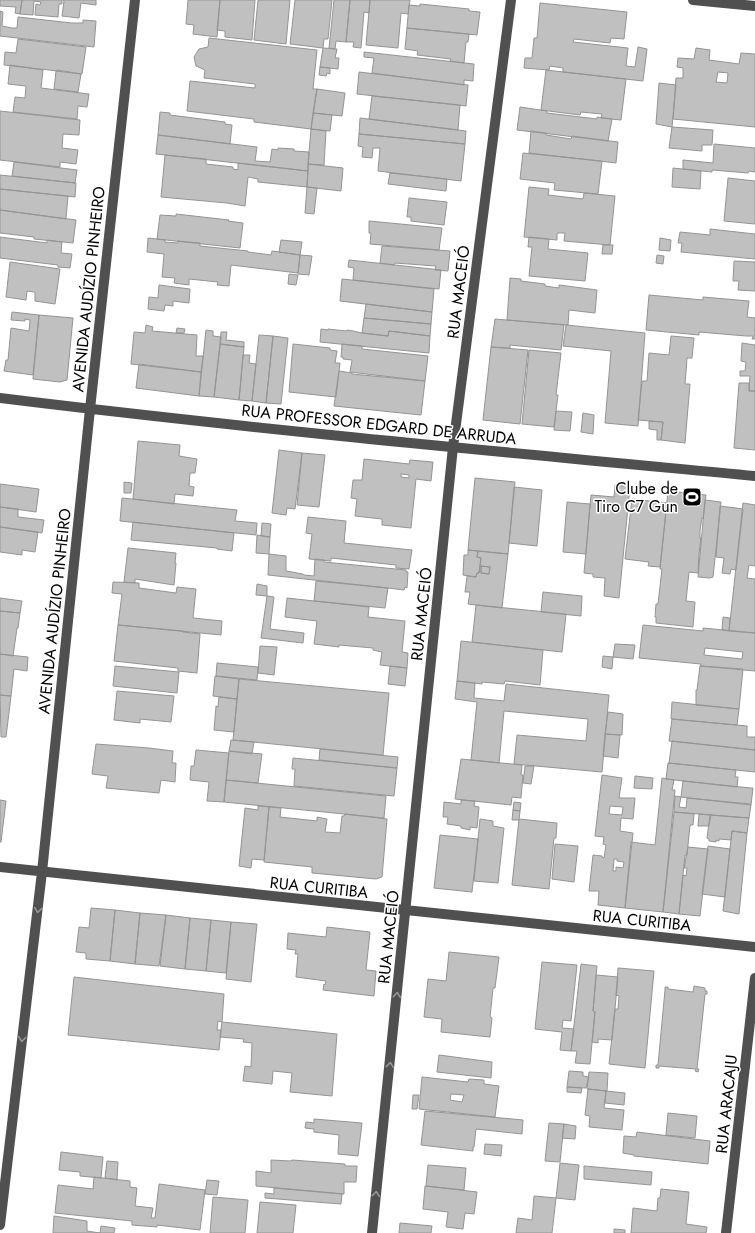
<svg xmlns="http://www.w3.org/2000/svg" width="755" height="1233" font-family="Jost,sans-serif">
<style>
.building{fill:#c0c0c0;stroke:#949494;fill-rule:evenodd}
.lines{fill:none;stroke-linecap:round;stroke-linejoin:round}
.minor{stroke:#505050;stroke-width:10}
.oneway{stroke:#969696}
.labels{text-anchor:middle;stroke-width:3;stroke-linejoin:round;paint-order:stroke}
.street-label{font-size:16px;fill:#000;stroke:#fff}
.poi-label{font-size:16px;fill:#000;stroke:#fff;text-anchor:end}
</style>
<rect width="100%" height="100%" fill="#fff"/>
<path class="building" d="M 0,0 L 22,0 L 20,14 L 15,13 L 16,7 L 0,6 Z
M 22,0 L 62,0 L 62,4 L 59,4 L 58,17 L 35,15 L 36,4 L 40,5 L 41,2 L 34,1 L 33,15 L 20,14 Z
M 63,0 L 96,0 L 96,5 L 81,3 L 79,18 L 62,16 L 64,1 Z
M 188,0 L 220,0 L 217,37 L 193,34 L 194,25 L 186,24 Z
M 220,0 L 255,0 L 252,40 L 225,37 L 225,31 L 217,30 Z
M 258,0 L 290,0 L 286,44 L 254,40 Z
M 295,0 L 332,0 L 328,39 L 324,39 L 323,48 L 290,44 Z
M 334,0 L 350,0 L 346,42 L 336,41 L 335,49 L 329,48 Z
M 350,0 L 370,0 L 369,13 L 364,12 L 361,48 L 353,47 L 354,42 L 346,42 Z
M 370,0 L 410,0 L 408,14 L 401,13 L 398,48 L 366,45 Z
M 540,3 L 627,12 L 624,39 L 611,38 L 610,43 L 574,39 L 573,42 L 628,48 L 626,66 L 635,67 L 638,47 L 647,49 L 643,81 L 563,72 L 563,68 L 550,66 L 549,70 L 524,68 L 525,58 L 532,58 L 534,38 L 537,38 Z
M 420,4 L 469,9 L 469,11 L 480,12 L 477,35 L 407,28 L 409,5 L 420,6 Z
M 0,11 L 3,12 L 2,26 L 12,28 L 17,28 L 18,17 L 72,23 L 83,23 L 83,20 L 96,21 L 94,47 L 0,36 Z
M 407,28 L 469,34 L 468,42 L 466,42 L 464,63 L 450,61 L 451,59 L 417,55 L 418,51 L 405,49 Z
M 209,38 L 317,50 L 313,89 L 317,89 L 311,129 L 254,122 L 254,119 L 187,111 L 190,81 L 255,88 L 255,84 L 204,78 L 205,70 L 196,66 L 194,57 L 199,49 L 208,47 Z
M 18,39 L 86,47 L 82,74 L 57,70 L 58,71 L 4,65 L 5,52 L 16,53 Z
M 323,48 L 337,49 L 335,58 L 339,58 L 338,69 L 320,67 Z
M 696,48 L 710,50 L 709,60 L 739,64 L 741,53 L 755,54 L 755,127 L 673,119 L 676,78 L 683,78 L 683,68 L 677,67 L 678,58 L 694,59 ZM 718,72 L 728,73 L 727,83 L 716,82 Z
M 364,52 L 474,64 L 473,81 L 464,80 L 464,85 L 372,73 L 374,58 L 364,57 Z
M 10,65 L 43,70 L 41,88 L 89,94 L 87,107 L 78,106 L 77,119 L 13,112 L 15,97 L 25,98 L 26,86 L 8,84 Z
M 320,67 L 330,68 L 330,74 L 327,73 L 326,76 L 319,75 Z
M 546,70 L 626,79 L 621,120 L 601,118 L 602,114 L 581,112 L 580,115 L 541,110 Z
M 56,71 L 81,74 L 78,92 L 54,89 Z
M 359,72 L 468,85 L 466,106 L 357,94 Z
M 659,83 L 676,85 L 672,127 L 656,124 Z
M 317,89 L 345,93 L 342,116 L 313,113 Z
M 372,96 L 460,105 L 458,130 L 369,119 Z
M 520,107 L 547,111 L 547,113 L 597,119 L 597,117 L 612,119 L 608,141 L 517,130 Z
M 0,111 L 80,120 L 79,135 L 63,134 L 62,148 L 78,150 L 76,164 L 60,162 L 60,167 L 0,160 Z
M 160,112 L 170,113 L 170,115 L 225,122 L 225,124 L 232,125 L 230,144 L 158,135 Z
M 313,113 L 332,115 L 330,131 L 311,129 Z
M 360,118 L 466,131 L 465,144 L 359,134 Z
M 672,127 L 713,130 L 712,145 L 702,145 L 702,151 L 669,148 Z
M 311,129 L 326,131 L 324,165 L 308,164 Z
M 531,131 L 546,133 L 546,135 L 571,139 L 572,136 L 618,142 L 616,163 L 529,153 Z
M 359,134 L 465,144 L 461,181 L 378,171 L 380,148 L 373,148 L 372,158 L 362,157 L 363,147 L 358,146 Z
M 158,135 L 257,147 L 255,161 L 270,162 L 272,149 L 278,150 L 278,148 L 294,149 L 294,151 L 309,152 L 308,171 L 156,154 Z
M 714,144 L 755,148 L 755,172 L 749,171 L 748,173 L 712,170 L 712,172 L 683,169 L 683,160 L 713,163 Z
M 523,153 L 602,161 L 598,194 L 554,190 L 555,183 L 520,179 Z
M 165,155 L 206,159 L 206,164 L 233,167 L 233,169 L 238,170 L 238,163 L 308,171 L 307,187 L 258,182 L 258,179 L 248,177 L 245,206 L 227,203 L 161,197 Z
M 14,162 L 77,170 L 75,183 L 12,176 Z
M 308,164 L 343,168 L 341,191 L 307,187 Z
M 673,168 L 701,171 L 700,189 L 672,187 Z
M 390,173 L 447,179 L 446,191 L 388,184 Z
M 0,175 L 76,183 L 75,197 L 0,189 Z
M 728,178 L 755,181 L 755,224 L 724,221 Z
M 307,187 L 317,188 L 314,214 L 305,213 Z
M 529,187 L 549,189 L 548,195 L 583,199 L 584,193 L 615,196 L 610,245 L 564,241 L 565,233 L 557,233 L 557,240 L 524,237 Z
M 0,189 L 68,196 L 66,219 L 0,210 Z
M 409,198 L 447,202 L 444,225 L 411,221 L 411,217 L 407,217 Z
M 0,210 L 76,220 L 73,243 L 34,239 L 34,237 L 0,233 Z
M 176,214 L 229,220 L 228,221 L 243,223 L 240,248 L 157,239 L 160,215 L 176,216 Z
M 369,221 L 442,228 L 439,250 L 370,244 L 371,233 L 369,233 Z
M 710,229 L 755,234 L 755,259 L 681,252 L 682,243 L 678,243 L 680,232 L 710,235 Z
M 0,237 L 47,243 L 47,240 L 62,242 L 61,253 L 72,254 L 70,268 L 58,267 L 58,265 L 0,258 Z
M 529,237 L 549,239 L 548,249 L 588,253 L 585,281 L 529,276 L 532,247 L 528,247 Z
M 148,238 L 165,240 L 165,242 L 178,243 L 178,241 L 200,243 L 200,246 L 248,251 L 248,252 L 271,255 L 272,251 L 300,255 L 298,273 L 231,265 L 229,286 L 217,285 L 218,282 L 189,279 L 189,285 L 174,283 L 175,278 L 162,277 L 164,254 L 147,252 Z
M 660,238 L 671,240 L 670,251 L 659,250 Z
M 281,240 L 302,242 L 300,255 L 279,252 Z
M 603,245 L 613,245 L 612,254 L 602,254 Z
M 382,246 L 450,251 L 448,271 L 435,270 L 436,266 L 395,263 L 394,265 L 380,263 Z
M 300,255 L 312,256 L 309,275 L 298,274 Z
M 657,255 L 664,256 L 663,264 L 656,263 Z
M 349,260 L 441,270 L 439,289 L 353,280 L 354,268 L 348,267 Z
M 734,261 L 755,262 L 755,291 L 738,290 L 739,281 L 733,281 Z
M 10,262 L 60,269 L 55,304 L 35,301 L 35,292 L 27,291 L 26,300 L 6,297 Z
M 289,274 L 298,275 L 296,285 L 288,284 Z
M 510,278 L 521,279 L 521,281 L 545,284 L 545,286 L 559,288 L 559,285 L 597,290 L 595,313 L 569,310 L 568,325 L 507,320 Z
M 342,279 L 434,289 L 432,312 L 340,301 Z
M 159,285 L 190,289 L 189,303 L 173,301 L 173,306 L 165,305 L 164,311 L 148,309 L 149,297 L 158,298 Z
M 649,295 L 703,300 L 703,297 L 749,301 L 747,317 L 755,318 L 755,317 L 755,339 L 752,339 L 753,336 L 746,336 L 699,332 L 699,335 L 646,330 Z
M 366,304 L 432,312 L 431,324 L 364,318 Z
M 12,312 L 39,315 L 33,375 L 4,371 L 6,360 L 8,360 L 11,328 L 29,331 L 30,320 L 25,319 L 25,321 L 11,320 Z
M 39,315 L 73,318 L 67,380 L 60,382 L 33,379 Z
M 364,318 L 431,324 L 430,336 L 389,331 L 388,336 L 362,333 Z
M 495,319 L 564,325 L 561,350 L 510,345 L 510,348 L 491,347 Z
M 146,325 L 153,327 L 152,331 L 197,335 L 196,356 L 203,356 L 201,372 L 131,364 L 134,332 L 145,333 Z
M 566,325 L 645,333 L 638,426 L 605,423 L 611,351 L 563,346 Z
M 177,328 L 185,329 L 184,333 L 176,333 Z
M 321,329 L 328,330 L 328,329 L 346,331 L 347,330 L 353,331 L 362,333 L 388,336 L 389,331 L 430,336 L 429,353 L 320,342 Z
M 206,330 L 213,331 L 213,336 L 221,337 L 214,397 L 199,396 Z
M 221,332 L 227,332 L 226,340 L 244,342 L 244,347 L 220,344 Z
M 259,335 L 273,336 L 266,403 L 252,401 Z
M 273,336 L 288,338 L 281,404 L 266,403 Z
M 671,336 L 694,338 L 692,358 L 687,358 L 686,372 L 685,384 L 690,384 L 685,443 L 661,440 L 663,422 L 638,420 L 642,381 L 647,381 L 649,353 L 669,355 Z
M 742,343 L 755,345 L 755,391 L 749,391 L 750,376 L 740,376 L 740,371 L 745,371 L 746,362 L 741,361 Z
M 220,344 L 244,347 L 239,400 L 214,397 Z
M 293,344 L 330,348 L 330,350 L 337,351 L 335,363 L 340,363 L 336,397 L 289,392 Z
M 342,344 L 362,346 L 362,349 L 428,356 L 425,381 L 350,372 L 352,360 L 343,359 L 343,357 L 341,357 Z
M 491,347 L 528,350 L 520,424 L 483,420 Z
M 529,350 L 561,353 L 556,395 L 558,395 L 554,427 L 522,424 Z
M 243,355 L 250,355 L 249,363 L 256,364 L 252,401 L 239,400 Z
M 139,364 L 201,372 L 199,396 L 136,388 Z
M 339,371 L 352,373 L 352,374 L 425,381 L 421,415 L 334,406 Z
M 739,383 L 749,383 L 749,391 L 755,391 L 755,450 L 734,448 Z
M 556,411 L 572,412 L 570,431 L 554,430 Z
M 583,413 L 594,415 L 593,434 L 581,432 Z
M 649,421 L 663,422 L 661,440 L 657,440 L 657,430 L 649,429 Z
M 138,441 L 180,445 L 179,456 L 197,459 L 195,473 L 190,473 L 189,486 L 194,487 L 193,496 L 175,494 L 174,504 L 133,499 Z
M 279,450 L 302,453 L 295,509 L 287,508 L 286,515 L 272,513 Z
M 302,453 L 325,455 L 319,507 L 297,505 Z
M 364,459 L 409,464 L 410,460 L 433,462 L 431,481 L 416,479 L 411,528 L 382,525 L 382,519 L 355,516 L 357,499 L 351,498 L 353,480 L 362,480 ZM 401,474 L 409,475 L 409,478 L 401,477 Z
M 475,478 L 515,482 L 508,554 L 468,550 Z
M 124,482 L 132,483 L 131,493 L 124,493 Z
M 0,484 L 39,489 L 36,512 L 0,507 Z
M 615,485 L 630,487 L 619,598 L 604,596 L 605,578 L 593,577 L 593,574 L 584,573 L 591,495 L 614,497 Z
M 514,487 L 542,490 L 537,546 L 509,543 Z
M 668,491 L 706,495 L 703,519 L 702,518 L 700,530 L 700,538 L 701,538 L 699,554 L 698,573 L 689,572 L 686,601 L 695,602 L 693,627 L 656,623 L 656,617 L 655,617 L 656,604 L 658,604 L 662,569 L 660,569 Z
M 122,498 L 237,510 L 235,521 L 257,523 L 256,535 L 120,521 Z
M 632,499 L 667,503 L 660,567 L 648,566 L 649,562 L 625,559 Z
M 705,500 L 721,502 L 713,577 L 710,578 L 698,577 Z
M 567,502 L 590,504 L 586,554 L 563,552 Z
M 743,503 L 755,505 L 755,566 L 749,565 L 747,578 L 755,579 L 755,633 L 729,631 Z
M 720,506 L 743,509 L 736,570 L 731,569 L 730,574 L 722,573 L 724,558 L 716,557 Z
M 0,507 L 18,509 L 18,517 L 44,520 L 42,533 L 0,527 Z
M 308,517 L 346,521 L 344,543 L 412,550 L 409,569 L 396,568 L 396,565 L 331,558 L 331,561 L 309,559 L 312,534 L 306,533 Z
M 133,522 L 234,533 L 232,551 L 217,549 L 217,548 L 131,540 Z
M 262,523 L 271,524 L 270,537 L 261,536 Z
M 0,527 L 38,532 L 35,552 L 22,550 L 22,555 L 0,552 Z
M 257,535 L 270,537 L 269,554 L 256,553 Z
M 128,548 L 176,553 L 175,563 L 176,563 L 174,585 L 135,579 L 135,583 L 124,582 Z
M 468,550 L 478,551 L 477,557 L 481,558 L 479,573 L 477,573 L 476,577 L 463,575 L 464,555 L 468,555 Z
M 478,551 L 508,554 L 502,608 L 468,604 L 470,592 L 465,592 L 467,577 L 467,576 L 476,577 L 477,573 L 479,573 L 481,558 L 477,557 ZM 481,566 L 490,567 L 489,574 L 481,573 Z
M 269,554 L 286,556 L 286,571 L 303,574 L 304,575 L 314,576 L 315,559 L 324,560 L 324,562 L 406,570 L 406,572 L 408,572 L 407,588 L 405,587 L 404,590 L 388,588 L 268,575 Z
M 481,566 L 490,567 L 489,574 L 481,573 Z
M 316,581 L 388,588 L 385,608 L 314,601 Z
M 113,582 L 139,583 L 139,588 L 176,593 L 177,587 L 196,589 L 193,618 L 222,621 L 221,635 L 118,625 L 122,594 L 112,593 Z
M 257,584 L 267,586 L 267,596 L 256,595 Z
M 543,592 L 582,596 L 581,616 L 541,612 Z
M 267,596 L 274,597 L 270,629 L 304,633 L 303,643 L 261,638 Z
M 0,598 L 22,601 L 20,613 L 0,611 Z
M 287,598 L 369,607 L 368,617 L 405,621 L 402,652 L 408,653 L 407,668 L 380,665 L 382,652 L 373,650 L 373,648 L 339,645 L 339,647 L 314,644 L 317,621 L 285,617 Z
M 476,605 L 566,614 L 562,652 L 472,642 Z
M 0,611 L 20,613 L 18,628 L 17,628 L 13,656 L 0,654 Z
M 723,617 L 730,618 L 729,631 L 722,630 Z
M 118,625 L 183,631 L 183,632 L 200,634 L 197,673 L 178,671 L 178,668 L 114,661 Z
M 643,625 L 703,631 L 703,628 L 755,633 L 755,671 L 700,666 L 701,664 L 639,658 ZM 705,648 L 743,652 L 742,659 L 704,655 Z
M 461,641 L 543,650 L 540,685 L 505,681 L 504,684 L 482,682 L 482,684 L 457,681 Z
M 615,644 L 635,645 L 633,659 L 613,657 Z
M 260,646 L 277,647 L 274,675 L 258,673 Z
M 0,654 L 28,657 L 27,671 L 14,669 L 11,696 L 0,695 Z
M 603,656 L 613,657 L 612,669 L 602,667 Z
M 217,663 L 258,667 L 257,680 L 216,676 Z
M 115,666 L 179,672 L 177,693 L 113,686 Z
M 390,666 L 407,668 L 405,686 L 388,684 Z
M 700,666 L 743,669 L 739,709 L 696,705 L 696,690 L 697,690 Z
M 215,676 L 239,679 L 237,699 L 213,696 Z
M 239,679 L 389,693 L 383,755 L 233,740 Z
M 457,681 L 475,683 L 474,698 L 504,701 L 506,684 L 609,695 L 602,772 L 514,764 L 517,735 L 586,741 L 588,719 L 504,711 L 499,763 L 471,760 L 477,702 L 455,699 Z
M 117,691 L 174,696 L 171,722 L 140,719 L 140,723 L 114,720 Z
M 0,695 L 11,696 L 6,737 L 1,737 Z
M 219,697 L 237,699 L 234,732 L 214,730 L 216,706 L 218,707 Z
M 672,702 L 739,709 L 737,725 L 671,719 Z
M 608,712 L 623,714 L 622,735 L 605,734 Z
M 672,719 L 747,726 L 747,737 L 755,737 L 755,750 L 669,741 Z
M 605,734 L 620,735 L 618,758 L 603,756 Z
M 231,740 L 254,742 L 252,754 L 229,751 Z
M 672,741 L 755,750 L 755,772 L 669,763 Z
M 96,744 L 149,748 L 173,751 L 172,763 L 176,763 L 175,782 L 161,780 L 159,793 L 106,788 L 108,776 L 92,774 Z
M 320,749 L 398,757 L 397,768 L 319,760 Z
M 196,750 L 229,753 L 224,802 L 207,801 L 209,782 L 190,780 L 191,766 L 194,766 Z
M 229,751 L 262,754 L 258,783 L 226,780 Z
M 293,758 L 397,768 L 394,796 L 294,786 L 295,769 L 292,769 Z
M 461,759 L 522,765 L 521,775 L 523,775 L 521,798 L 512,797 L 511,805 L 455,799 Z
M 668,763 L 736,770 L 735,777 L 738,777 L 737,787 L 666,779 Z
M 525,766 L 534,766 L 531,784 L 523,783 Z
M 602,775 L 622,778 L 619,798 L 635,798 L 633,819 L 621,818 L 620,831 L 633,833 L 625,908 L 598,905 L 599,891 L 589,891 L 593,855 L 602,856 L 602,857 L 604,858 L 606,845 L 603,844 L 604,837 L 595,836 ZM 610,806 L 623,807 L 622,815 L 609,814 ZM 614,859 L 617,859 L 617,861 L 624,862 L 623,868 L 616,867 L 616,871 L 613,871 Z
M 635,776 L 653,778 L 652,789 L 634,788 Z
M 662,778 L 674,780 L 672,790 L 675,790 L 663,912 L 625,908 L 631,842 L 655,845 Z
M 226,780 L 386,796 L 384,818 L 224,802 Z
M 683,781 L 751,788 L 753,788 L 751,805 L 681,797 Z
M 675,796 L 681,797 L 679,807 L 686,808 L 687,798 L 750,804 L 751,805 L 749,818 L 674,812 Z
M 0,800 L 6,801 L 1,842 L 0,842 Z
M 461,800 L 475,801 L 474,806 L 479,807 L 477,828 L 470,827 L 470,830 L 461,828 L 461,826 L 447,824 L 448,817 L 443,817 L 444,802 L 461,804 Z
M 514,802 L 521,803 L 520,811 L 513,810 Z
M 258,806 L 269,807 L 264,860 L 252,859 L 251,868 L 239,866 L 245,808 L 258,810 Z
M 269,807 L 281,808 L 280,817 L 317,821 L 317,817 L 327,819 L 325,832 L 340,833 L 342,816 L 344,816 L 345,814 L 387,819 L 382,877 L 376,879 L 312,873 L 312,867 L 264,862 Z
M 513,810 L 520,811 L 519,820 L 512,820 Z
M 674,812 L 694,814 L 693,825 L 690,825 L 687,855 L 685,855 L 679,914 L 663,912 Z
M 699,814 L 711,815 L 709,826 L 698,826 Z
M 710,815 L 749,818 L 747,833 L 732,831 L 731,840 L 719,839 L 719,841 L 716,840 L 716,842 L 709,841 L 709,839 L 707,838 Z
M 480,819 L 493,821 L 493,826 L 504,828 L 498,883 L 474,881 Z
M 519,819 L 557,823 L 556,838 L 554,838 L 549,889 L 512,885 Z
M 732,831 L 747,833 L 739,914 L 723,911 Z
M 440,835 L 478,839 L 472,892 L 434,888 Z
M 555,844 L 578,846 L 574,882 L 552,879 Z
M 708,846 L 730,849 L 725,897 L 702,894 Z
M 688,847 L 708,849 L 700,916 L 679,914 L 683,875 L 686,876 L 687,868 L 684,868 Z
M 91,908 L 115,910 L 110,961 L 86,959 L 86,953 L 76,952 L 79,927 L 89,928 Z
M 115,910 L 140,913 L 135,964 L 110,961 Z
M 140,913 L 166,915 L 159,966 L 135,964 Z
M 166,915 L 190,918 L 185,969 L 160,966 Z
M 190,918 L 211,920 L 206,971 L 185,969 Z
M 211,920 L 231,922 L 226,973 L 206,971 Z
M 231,922 L 257,924 L 251,982 L 226,979 Z
M 327,927 L 370,932 L 366,970 L 376,971 L 374,996 L 323,990 L 324,984 L 325,985 L 326,981 L 296,977 L 298,954 L 295,954 L 296,950 L 287,949 L 288,933 L 326,937 Z
M 449,952 L 499,957 L 495,988 L 493,988 L 490,1017 L 492,1018 L 490,1037 L 441,1032 L 442,1019 L 424,1017 L 428,979 L 446,981 Z
M 542,962 L 577,965 L 571,1021 L 563,1020 L 562,1028 L 574,1029 L 571,1051 L 560,1050 L 562,1032 L 535,1029 Z
M 581,964 L 597,966 L 593,1011 L 595,1012 L 590,1064 L 575,1063 L 577,1051 L 571,1051 Z
M 618,968 L 654,971 L 645,1068 L 609,1064 L 615,1009 L 618,1009 L 619,996 L 616,995 Z
M 596,975 L 618,977 L 612,1040 L 598,1039 L 598,1043 L 592,1042 L 595,1012 L 593,1011 Z
M 74,977 L 224,994 L 222,1022 L 218,1021 L 217,1030 L 221,1030 L 219,1050 L 68,1035 Z
M 694,986 L 705,988 L 705,991 L 707,991 L 707,994 L 705,994 L 697,1069 L 699,1069 L 698,1072 L 695,1071 L 696,1069 L 659,1066 L 659,1068 L 656,1068 L 656,1065 L 658,1065 L 665,990 L 665,987 L 668,987 L 668,989 L 693,992 Z
M 222,1022 L 337,1034 L 332,1096 L 290,1092 L 292,1073 L 273,1071 L 272,1084 L 243,1081 L 245,1066 L 251,1067 L 252,1043 L 243,1042 L 244,1039 L 220,1037 Z
M 439,1055 L 492,1062 L 491,1078 L 437,1072 Z
M 569,1071 L 583,1072 L 583,1076 L 589,1077 L 586,1088 L 567,1087 Z
M 589,1072 L 608,1073 L 607,1091 L 587,1089 Z
M 422,1077 L 468,1082 L 469,1079 L 484,1080 L 484,1084 L 499,1086 L 495,1117 L 419,1109 ZM 451,1094 L 464,1095 L 462,1102 L 450,1100 Z
M 567,1087 L 582,1088 L 581,1093 L 567,1092 Z
M 588,1089 L 606,1091 L 604,1108 L 624,1110 L 622,1130 L 589,1127 L 590,1116 L 585,1115 Z
M 606,1091 L 625,1093 L 624,1105 L 605,1103 Z
M 413,1095 L 419,1095 L 417,1109 L 412,1109 Z
M 425,1111 L 523,1120 L 522,1134 L 476,1129 L 474,1147 L 473,1147 L 473,1151 L 421,1145 Z
M 668,1113 L 697,1116 L 695,1138 L 666,1135 Z
M 314,1119 L 362,1123 L 358,1156 L 338,1154 L 339,1135 L 314,1132 L 314,1129 L 305,1128 L 306,1122 L 314,1123 Z
M 549,1123 L 564,1124 L 560,1162 L 545,1161 Z
M 564,1124 L 576,1126 L 575,1139 L 562,1138 Z
M 637,1132 L 710,1141 L 708,1164 L 634,1156 L 634,1155 L 623,1153 L 624,1136 L 636,1137 Z
M 485,1144 L 502,1145 L 501,1156 L 484,1154 Z
M 61,1152 L 103,1157 L 101,1178 L 80,1176 L 80,1172 L 59,1170 Z
M 271,1160 L 291,1161 L 292,1160 L 345,1164 L 345,1166 L 357,1166 L 356,1182 L 344,1182 L 344,1194 L 256,1186 L 256,1171 L 271,1173 Z
M 107,1161 L 118,1162 L 117,1180 L 105,1178 Z
M 560,1163 L 579,1165 L 575,1200 L 556,1198 Z
M 428,1165 L 466,1168 L 464,1190 L 426,1186 Z
M 584,1166 L 652,1172 L 651,1185 L 584,1179 Z
M 94,1177 L 130,1181 L 130,1187 L 137,1188 L 135,1206 L 153,1208 L 151,1218 L 155,1218 L 159,1184 L 205,1190 L 200,1230 L 157,1225 L 157,1227 L 132,1225 L 132,1221 L 55,1213 L 58,1185 L 93,1189 Z
M 207,1180 L 219,1181 L 217,1195 L 205,1194 Z
M 425,1186 L 477,1192 L 474,1214 L 465,1213 L 463,1229 L 446,1227 L 448,1212 L 423,1209 Z
M 274,1188 L 342,1194 L 341,1204 L 265,1198 L 265,1193 L 274,1194 Z
M 661,1189 L 689,1192 L 686,1224 L 707,1227 L 706,1233 L 631,1233 L 633,1208 L 657,1211 L 658,1198 L 660,1198 Z
M 534,1196 L 556,1198 L 552,1233 L 516,1233 L 518,1218 L 532,1220 Z
M 213,1197 L 248,1200 L 245,1233 L 210,1233 Z
M 260,1202 L 296,1205 L 293,1233 L 257,1233 Z
M 54,1216 L 87,1221 L 87,1231 L 100,1233 L 101,1226 L 115,1228 L 114,1233 L 53,1233 Z
M 400,1223 L 432,1226 L 431,1233 L 399,1233 Z
M 614,1229 L 625,1230 L 625,1233 L 614,1233 Z"/>
<g class="lines">
<path class="minor" d="M 693,0 L 755,6
M 0,398 C 251,429 503,452 755,476
M 0,867 L 755,947
M 0,1225 L 42,872 L 90,409 L 135,0
M 372,1233 L 453,447 L 511,0
M 726,1233 L 755,978"/>
</g>
<defs><path id="oneway-chevron" d="M-2-3.5L2.5 0L-2 3.5" fill="none" stroke-width="1.6" stroke-linecap="round" stroke-linejoin="round"/></defs>
<g class="oneway">
<use href="#oneway-chevron" transform="translate(38 910) rotate(97)"/>
<use href="#oneway-chevron" transform="translate(397 995) rotate(-84)"/>
<use href="#oneway-chevron" transform="translate(22 1039) rotate(97)"/>
<use href="#oneway-chevron" transform="translate(390 1065) rotate(-84)"/>
<use href="#oneway-chevron" transform="translate(376 1194) rotate(-84)"/>
</g>
<defs>
<symbol id="stadium-square" viewBox="-11 -11 22 22"><rect x="-9" y="-9" width="18" height="18" rx="4" fill="#000" stroke="#fff"/><path d="M0-5a6.5 5 0 1 0 0 10a6.5 5 0 1 0 0-10ZM-3.5-1.8h7v3.6h-7Z" fill="#fff"/></symbol>
</defs>
<g fill-rule="evenodd">
<use href="#stadium-square" x="681" y="486" width="22" height="22"/>
</g>
<g class="labels">
<g class="street-label">
<text transform="translate(88 289) rotate(-84)" y="6">AVENIDA AUDÍZIO PINHEIRO</text>
<text transform="translate(458 292) rotate(-83)" y="6">RUA MACEIÓ</text>
<text transform="translate(379 424) rotate(6)" y="6">RUA PROFESSOR EDGARD DE ARRUDA</text>
<text transform="translate(54 611) rotate(-84)" y="6">AVENIDA AUDÍZIO PINHEIRO</text>
<text transform="translate(421 614) rotate(-84)" y="6">RUA MACEIÓ</text>
<text transform="translate(319 887) rotate(6)" y="6">RUA CURITIBA</text>
<text transform="translate(642 920) rotate(6)" y="6">RUA CURITIBA</text>
<text transform="translate(388 937) rotate(-84)" y="6">RUA MACEIÓ</text>
<text transform="translate(726 1104) rotate(-84)" y="6">RUA ARACAJU</text>
</g>
<g class="poi-label">
<text x="678" y="494">Clube de<tspan x="678" dy="18">Tiro C7 Gun</tspan></text>
</g>
</g>
</svg>
